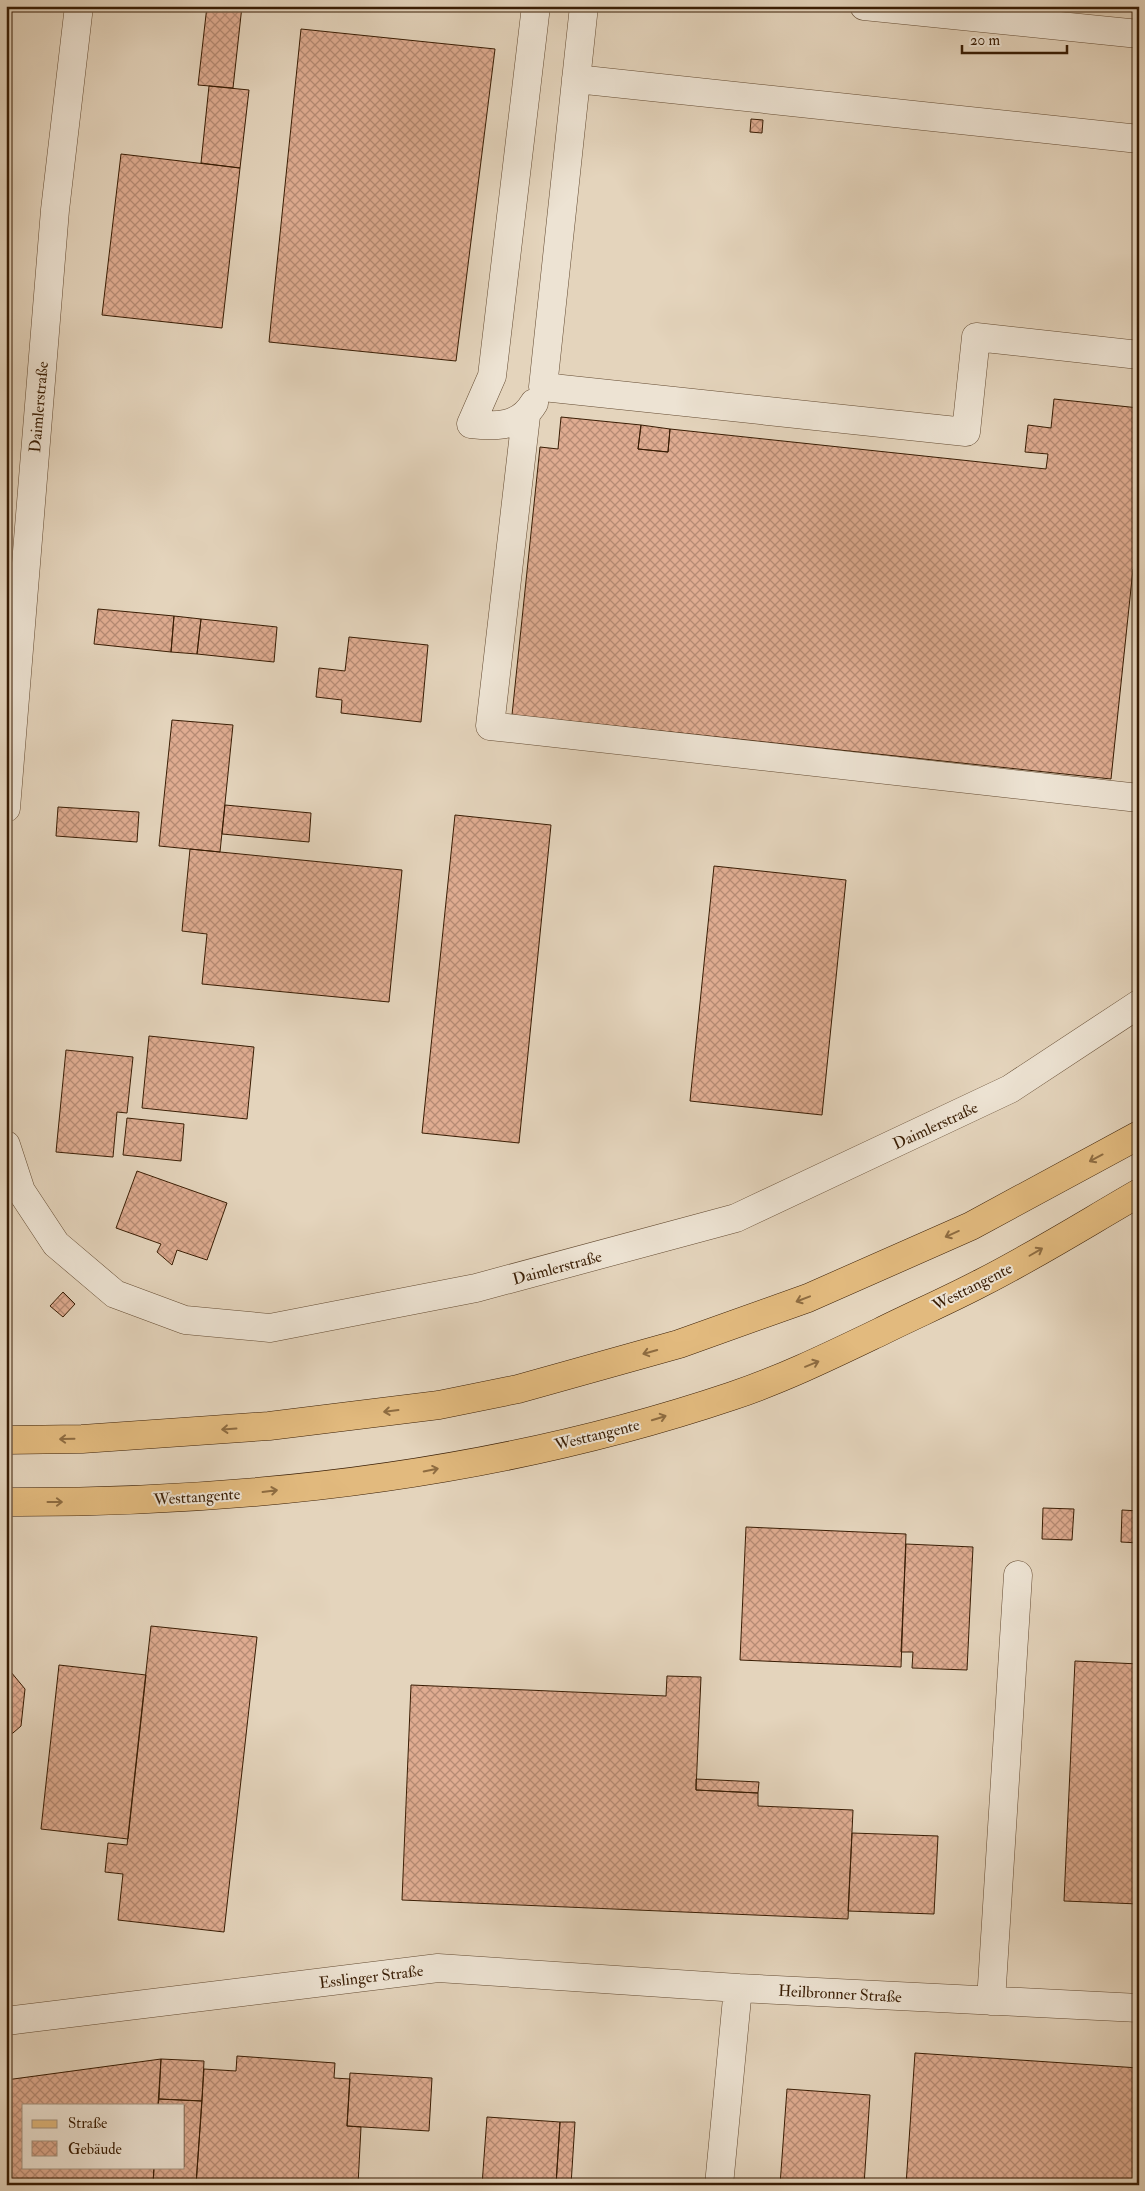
<svg xmlns="http://www.w3.org/2000/svg" width="1145" height="2191" font-family="'IM FELL Double Pica',serif">
<style>
.building{fill:url(#building-cross-hatch);stroke:#391d04}
.lines{fill:none;stroke-linecap:round;stroke-linejoin:round}
.minor-casing{stroke:#644b32;stroke-width:29}
.major-casing{stroke:#391d04;stroke-width:29}
.minor{stroke:#ede3d3;stroke-width:28}
.major{stroke:#e2ba7e;stroke-width:28}
.oneway{stroke:#8e6c41}
.labels{text-anchor:middle;stroke-width:4;stroke-linejoin:round;paint-order:stroke}
.street-label{font-size:16px;fill:#391d04;stroke:#ede3d3}
</style>
<defs>
<pattern id="building-cross-hatch" width="8" height="8" patternUnits="userSpaceOnUse" patternTransform="scale(1.25)"><rect width="8" height="8" fill="#dfac91"/><path d="M0 0l8 8M0 8l8-8" fill="none" stroke="#b68b74"/></pattern>
</defs>
<rect width="100%" height="100%" fill="#e4d4bc"/>
<filter id="stains"><feTurbulence type="fractalNoise" baseFrequency=".004" numOctaves="4"/><feColorMatrix values="0 0 0 0 .2 0 0 0 0 .09 0 0 0 0 .02 0 0 0 .5 -.17"/></filter>
<radialGradient id="worn" r=".72"><stop offset=".6" stop-color="#630" stop-opacity="0"/><stop offset="1" stop-color="#630" stop-opacity=".3"/></radialGradient>
<path class="building" d="M 207,6 L 242,6 L 233,88 L 198,85 Z
M 301,29 L 495,49 L 456,361 L 269,342 Z
M 209,86 L 249,90 L 240,168 L 201,163 Z
M 751,119 L 763,120 L 762,133 L 750,132 Z
M 121,154 L 240,168 L 222,328 L 102,315 Z
M 1054,399 L 1139,408 L 1139,569 L 1133,569 L 1111,779 L 512,715 L 540,447 L 558,449 L 561,417 L 641,425 L 638,449 L 668,452 L 670,429 L 1046,469 L 1048,454 L 1025,452 L 1028,425 L 1051,428 Z
M 641,425 L 670,429 L 668,452 L 638,449 Z
M 98,609 L 174,616 L 171,652 L 94,644 Z
M 174,616 L 201,619 L 197,654 L 171,652 Z
M 201,619 L 277,627 L 274,662 L 197,654 Z
M 349,637 L 428,645 L 421,722 L 341,713 L 342,700 L 316,697 L 319,668 L 345,671 Z
M 172,720 L 233,725 L 220,852 L 159,846 Z
M 225,805 L 311,813 L 309,842 L 222,834 Z
M 58,807 L 139,812 L 137,842 L 56,836 Z
M 455,815 L 551,825 L 519,1143 L 422,1133 Z
M 190,849 L 402,870 L 389,1002 L 202,984 L 207,934 L 182,931 Z
M 714,866 L 846,880 L 822,1115 L 690,1101 Z
M 149,1036 L 254,1047 L 247,1119 L 142,1108 Z
M 66,1050 L 133,1057 L 127,1113 L 117,1112 L 113,1157 L 56,1152 Z
M 127,1118 L 184,1124 L 181,1161 L 123,1155 Z
M 137,1171 L 227,1203 L 207,1260 L 177,1250 L 172,1265 L 157,1252 L 161,1244 L 116,1228 Z
M 63,1292 L 75,1304 L 63,1317 L 50,1306 Z
M 1043,1508 L 1074,1509 L 1072,1540 L 1042,1539 Z
M 1122,1510 L 1139,1511 L 1139,1543 L 1121,1542 Z
M 746,1527 L 906,1534 L 901,1667 L 740,1660 Z
M 906,1544 L 973,1547 L 967,1670 L 912,1668 L 913,1652 L 901,1652 Z
M 151,1626 L 257,1637 L 224,1932 L 118,1920 L 123,1874 L 105,1872 L 108,1843 L 127,1845 Z
M 1075,1661 L 1139,1664 L 1139,1904 L 1064,1901 Z
M 59,1665 L 146,1675 L 128,1839 L 41,1829 Z
M 6,1666 L 25,1689 L 21,1726 L 6,1739 Z
M 667,1676 L 701,1677 L 696,1790 L 758,1793 L 758,1806 L 853,1810 L 848,1919 L 402,1900 L 411,1685 L 666,1696 Z
M 696,1779 L 759,1782 L 758,1793 L 696,1790 Z
M 852,1833 L 938,1836 L 934,1914 L 848,1911 Z
M 915,2053 L 1139,2068 L 1139,2185 L 906,2185 Z
M 237,2056 L 335,2063 L 334,2078 L 350,2079 L 347,2126 L 361,2127 L 358,2185 L 196,2185 L 204,2069 L 236,2071 Z
M 161,2059 L 158,2105 L 24,2105 L 24,2167 L 154,2167 L 153,2185 L 6,2185 L 6,2080 Z
M 161,2059 L 204,2061 L 202,2101 L 159,2099 Z
M 350,2073 L 432,2078 L 429,2131 L 347,2126 Z
M 787,2089 L 870,2095 L 864,2185 L 780,2185 Z
M 159,2099 L 202,2101 L 196,2185 L 153,2185 L 154,2167 L 184,2167 L 184,2105 L 158,2105 Z
M 487,2117 L 560,2122 L 556,2185 L 482,2185 Z
M 560,2122 L 575,2122 L 571,2185 L 556,2185 Z"/>
<g class="lines">
<defs>
<path id="minor" d="M 584,6 L 543,387 L 966,432 L 976,337 L 1139,355
M 864,6 L 1139,34
M 576,79 L 1139,139
M 534,403 C 520,427 496,427 471,424 L 492,376 L 536,6
M 526,416 L 490,726 L 1139,798
M 6,808 L 55,210 L 79,6
M 6,1145 L 21,1191 L 56,1244 L 115,1294 L 185,1320 L 270,1328 L 476,1288 L 736,1218 L 1010,1089 L 1139,1004
M 991,2001 L 1018,1575
M 6,2021 L 438,1968 L 738,1988 L 1139,2008
M 719,2185 L 738,1988"/>
<path id="major" d="M 6,1440 L 82,1439 L 269,1426 L 439,1405 L 518,1389 L 679,1344 L 808,1298 L 971,1226 L 1139,1135
M 6,1502 C 251,1503 500,1474 732,1396 C 783,1379 832,1355 880,1332 C 914,1315 949,1300 983,1282 C 1036,1255 1087,1223 1139,1193"/>
</defs>
<use href="#minor" class="minor-casing"/>
<use href="#major" class="major-casing"/>
<use href="#minor" class="minor"/>
<use href="#major" class="major"/>
</g>
<defs><path id="oneway-shaft" d="M-6 0H5M1.5-3L5.5 0L1.5 3" fill="none" stroke-width="1.6" stroke-linecap="round" stroke-linejoin="round" transform="scale(1.25)"/></defs>
<g class="oneway">
<use href="#oneway-shaft" transform="translate(1096 1158) rotate(152)"/>
<use href="#oneway-shaft" transform="translate(952 1234) rotate(156)"/>
<use href="#oneway-shaft" transform="translate(1036 1252) rotate(-30)"/>
<use href="#oneway-shaft" transform="translate(803 1299) rotate(159)"/>
<use href="#oneway-shaft" transform="translate(650 1352) rotate(164)"/>
<use href="#oneway-shaft" transform="translate(812 1364) rotate(-22)"/>
<use href="#oneway-shaft" transform="translate(391 1411) rotate(173)"/>
<use href="#oneway-shaft" transform="translate(659 1418) rotate(-17)"/>
<use href="#oneway-shaft" transform="translate(229 1429) rotate(176)"/>
<use href="#oneway-shaft" transform="translate(67 1439) rotate(179)"/>
<use href="#oneway-shaft" transform="translate(431 1470) rotate(-11)"/>
<use href="#oneway-shaft" transform="translate(270 1491) rotate(-7)"/>
<use href="#oneway-shaft" transform="translate(55 1502)"/>
</g>
<g class="labels">
<g class="street-label">
<text transform="translate(38 407) rotate(-85)" y="6">Daimlerstraße</text>
<text transform="translate(935 1125) rotate(-25)" y="6">Daimlerstraße</text>
<text transform="translate(557 1267) rotate(-15)" y="6">Daimlerstraße</text>
<text transform="translate(972 1286) rotate(-27)" y="6">Westtangente</text>
<text transform="translate(597 1434) rotate(-14)" y="6">Westtangente</text>
<text transform="translate(197 1496) rotate(-4)" y="6">Westtangente</text>
<text transform="translate(371 1976) rotate(-7)" y="6">Esslinger Straße</text>
<text transform="translate(840 1993) rotate(3)" y="6">Heilbronner Straße</text>
</g>
</g>
<rect width="1145" height="2191" fill="none" stroke="#e4d4bc" stroke-width="25"/>
<rect x="8" y="8" width="1130" height="2176" fill="none" stroke="#391d04" stroke-width="2.5"/>
<rect x="12" y="12" width="1120" height="2166" fill="none" stroke="#391d04"/>
<rect x="22" y="2104" width="162" height="65" fill="#ede3d3" stroke="#a59480"/>
<rect x="32" y="2120" width="25" height="8" fill="#e2ba7e" stroke="#a59480"/>
<text x="68" y="2128" font-size="15" fill="#391d04">Straße</text>
<rect x="32" y="2141" width="25" height="15" fill="url(#building-cross-hatch)" stroke="#a59480"/>
<text x="68" y="2154" font-size="15" fill="#391d04">Gebäude</text>
<path d="M962 45v8h105v-8" fill="none" stroke="#391d04" stroke-width="2.5"/>
<text x="970" y="45" font-size="15" fill="#391d04" stroke="#ede3d3" stroke-width="4" paint-order="stroke">20 m</text>
<rect width="100%" height="100%" filter="url(#stains)"/>
<rect width="100%" height="100%" fill="url(#worn)"/>
</svg>
